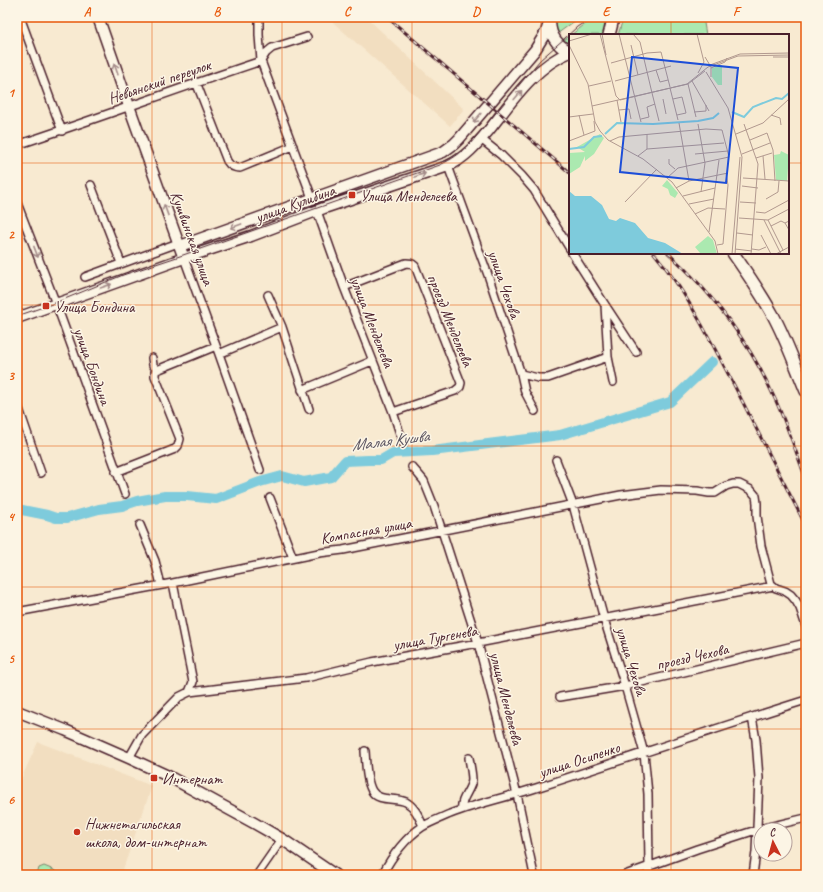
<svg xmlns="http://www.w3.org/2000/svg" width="823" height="892" font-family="Caveat,sans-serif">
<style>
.built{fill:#f2dec0}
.green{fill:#abe9b0;stroke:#7a846e}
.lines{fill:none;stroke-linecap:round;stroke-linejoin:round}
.river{stroke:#7ecbdc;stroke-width:10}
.street-casing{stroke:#4a1f2b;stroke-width:10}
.secondary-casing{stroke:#4a1f2b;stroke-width:13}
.primary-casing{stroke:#4a1f2b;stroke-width:14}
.street{stroke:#fcf5e5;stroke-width:7}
.secondary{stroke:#fcf5e5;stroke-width:10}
.primary{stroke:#fcf5e5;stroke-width:11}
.tram{stroke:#4a1f2b;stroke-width:1}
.rail-casing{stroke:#4a1f2b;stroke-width:3}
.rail{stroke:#fcf5e5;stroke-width:1.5;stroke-dasharray:4.5;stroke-linecap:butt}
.oneway{stroke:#a38a88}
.grid{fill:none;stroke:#e8590c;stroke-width:1;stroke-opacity:0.55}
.poi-dot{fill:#c8321e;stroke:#fcf5e5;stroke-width:1.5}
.labels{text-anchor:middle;stroke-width:3;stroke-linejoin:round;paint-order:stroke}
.street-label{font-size:16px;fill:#4a1f2b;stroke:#fcf5e5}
.poi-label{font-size:16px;fill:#4a1f2b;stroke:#fcf5e5;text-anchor:start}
.water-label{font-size:17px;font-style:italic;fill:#5a5360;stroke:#fcf5e5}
.inset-river{fill:none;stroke:#7ecbdc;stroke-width:2}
.inset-road{fill:none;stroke:#b2998f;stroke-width:1}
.view{fill:#1d4ed8;fill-opacity:0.15;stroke:#1d4ed8;stroke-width:2}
.inset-edge{fill:none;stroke:#4a1f2b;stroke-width:2}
.neatline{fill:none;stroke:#e8590c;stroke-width:1.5}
.grid-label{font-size:13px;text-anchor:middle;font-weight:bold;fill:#e8590c}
</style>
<rect width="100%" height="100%" fill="#f8ead1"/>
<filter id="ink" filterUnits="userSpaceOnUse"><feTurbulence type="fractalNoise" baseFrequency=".025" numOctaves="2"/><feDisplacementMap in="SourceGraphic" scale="8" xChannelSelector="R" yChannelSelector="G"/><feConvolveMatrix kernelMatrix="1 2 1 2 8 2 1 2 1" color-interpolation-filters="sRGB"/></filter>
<g filter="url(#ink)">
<path class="built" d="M 327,17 L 366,17 L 464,109 L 450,126 Z
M 38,742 L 152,786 L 121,875 L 17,875 L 17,788 Z"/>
<path class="green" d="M 555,17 L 580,17 L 557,34 L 555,26 Z
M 595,17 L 607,17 L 607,28 L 603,35 L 570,35 L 570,44 L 564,40 Z
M 626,17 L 703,17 L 706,35 L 618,35 L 622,22 Z
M 44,866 L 54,870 L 57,873 L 57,875 L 37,875 L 39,868 Z"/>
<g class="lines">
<path class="river" d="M 17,509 L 47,515 L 56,518 L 67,518 L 99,509 L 122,506 L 137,501 L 165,496 L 187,496 L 216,499 L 260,482 L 282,476 L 304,482 L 331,477 L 345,461 L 368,460 L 381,460 L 393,453 L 432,451 L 560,435 L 670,402 L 712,362"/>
<defs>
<path id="street" d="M 20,17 L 62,131
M 259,17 L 259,35 L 261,61 L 312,198
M 196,82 L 227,161 C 230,166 234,168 240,168 L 293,146
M 481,139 L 501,155 L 522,176 L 534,190 L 570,249
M 17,145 C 99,118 179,88 261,61 L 266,53 L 272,48 L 307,37
M 448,166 L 488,275 L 521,374 L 525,392 L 535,411
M 91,185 L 121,263
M 17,203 L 58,309 L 125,494
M 317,211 L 344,287 L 393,412 L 403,443
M 572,253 L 605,305 L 636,352
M 184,258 L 219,354 L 260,470
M 85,277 L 178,243
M 344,287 L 406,263 C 410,263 412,263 415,266 L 461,383 L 460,387 L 455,391 L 393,412
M 268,295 L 282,327 L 309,409
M 219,354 L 282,327
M 608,357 L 613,382
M 152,358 L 153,365 L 157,370
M 521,374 L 538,378 L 548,378 L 608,357 L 605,305
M 302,390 L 372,361
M 17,403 L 41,473
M 556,460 L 573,505 L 604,619 L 625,686 L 644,753 L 648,794 L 649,866 L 648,875
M 412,467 L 419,475 L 424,481 L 434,506 L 478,643 L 517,794 L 534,875
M 116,472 L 175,449 L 178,446 L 180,439 L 155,376 L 155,372 L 157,370 L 216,346
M 270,498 L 293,558
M 140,525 L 155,561 L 161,585
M 173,583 L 193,682 L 189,692
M 17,612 L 173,583 L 319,553 L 343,550 L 621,495 L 661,490 L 697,491 L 709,493 L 715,493 L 726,486 L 733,484 L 739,484 L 751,490 L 756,496 L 757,503 L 757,516 L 761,546 L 771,584 L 776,588 L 785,591 L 791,595 L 796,601 L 800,608 L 806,626
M 560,697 L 625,686 L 806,643
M 752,717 L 756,740 L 759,778 L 756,852 L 753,875
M 365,751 C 366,763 366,781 372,791 C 378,802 396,797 406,802 C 415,807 419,817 423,826
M 129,758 L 142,735 L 179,697 L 189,692 L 306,678 L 372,662 L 478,643 L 773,586
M 462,809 C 460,799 471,790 472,780 C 472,773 470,765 469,758
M 257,875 L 282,839
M 382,875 C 392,856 404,839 422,827 C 430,822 441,818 450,814 C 478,803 508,797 536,788 C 626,759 716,728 806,700
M 625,875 L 697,849 L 756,830 L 806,818"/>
<path id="secondary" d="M 98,17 L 129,106 L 182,253
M 180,246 L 443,152 L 454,144 L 459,139 L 535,50 L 546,32 L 550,20
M 17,318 L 184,258 L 251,236 L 324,208 L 448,166 C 465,158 477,144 489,130 C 512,101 535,66 570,52
M 17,711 L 65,730 L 129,758 L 168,776 L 254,823 L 282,839 L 335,875"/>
<path id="primary" d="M 550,17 C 548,33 556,45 570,52
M 609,35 L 612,23 L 611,17
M 733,253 C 747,273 761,293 773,315 C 786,339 795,365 806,391"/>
</defs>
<use href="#street" class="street-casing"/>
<use href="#secondary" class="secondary-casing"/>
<use href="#primary" class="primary-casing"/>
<use href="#street" class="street"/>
<use href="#secondary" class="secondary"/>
<use href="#primary" class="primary"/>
<path class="tram" d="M 17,316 L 55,303 L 123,275 L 183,255 L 440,165 C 452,159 460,154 470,144 L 540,60 L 565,38 L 577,27 L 592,17"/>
<defs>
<path id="rail" d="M 387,17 L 570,173
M 654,253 C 687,292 710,340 734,385 C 758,432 782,479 806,526
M 668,253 C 713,293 751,345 775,399 C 787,425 796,452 806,479"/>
</defs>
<use href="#rail" class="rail-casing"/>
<use href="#rail" class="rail"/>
</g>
<defs><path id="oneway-shaft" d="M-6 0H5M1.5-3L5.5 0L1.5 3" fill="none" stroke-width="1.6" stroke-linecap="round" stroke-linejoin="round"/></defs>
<g class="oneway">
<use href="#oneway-shaft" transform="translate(116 69) rotate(-109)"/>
<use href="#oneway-shaft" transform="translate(518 95) rotate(-50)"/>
<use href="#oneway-shaft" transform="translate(477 118) rotate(130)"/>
<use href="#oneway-shaft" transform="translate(420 175) rotate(-19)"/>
<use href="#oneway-shaft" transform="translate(166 210) rotate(-110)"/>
<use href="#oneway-shaft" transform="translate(236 226) rotate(160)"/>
<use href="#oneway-shaft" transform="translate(36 252) rotate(69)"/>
<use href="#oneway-shaft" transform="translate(106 286) rotate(-19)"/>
</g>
</g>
<path class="grid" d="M 152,17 L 152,875M 282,17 L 282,875M 412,17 L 412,875M 541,17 L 541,875M 671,17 L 671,35M 17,163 L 570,163M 788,163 L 806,163M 671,253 L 671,875M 17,305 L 806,305M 17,446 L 806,446M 17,587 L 806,587M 17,729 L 806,729"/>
<g class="poi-dot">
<rect x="348" y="191" width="8" height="8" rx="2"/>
<rect x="42" y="302" width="8" height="8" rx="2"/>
<rect x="150" y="774" width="8" height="8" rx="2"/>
<circle cx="77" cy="832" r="4"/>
</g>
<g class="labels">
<g class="street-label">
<text transform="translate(159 81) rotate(-19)" y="6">Невьянский переулок</text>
<text transform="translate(295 203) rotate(-20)" y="6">улица Кулибина</text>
<text transform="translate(193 238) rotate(70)" y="6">Кушвинская улица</text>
<text transform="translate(505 284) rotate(71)" y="6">улица Чехова</text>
<text transform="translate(451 320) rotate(68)" y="6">проезд Менделеева</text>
<text transform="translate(373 322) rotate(69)" y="6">улица Менделеева</text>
<text transform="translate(93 366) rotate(70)" y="6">улица Бондина</text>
<text transform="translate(366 530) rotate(-10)" y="6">Компасная улица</text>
<text transform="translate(435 637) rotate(-10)" y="6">улица Тургенева</text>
<text transform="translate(692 656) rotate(-13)" y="6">проезд Чехова</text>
<text transform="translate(632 661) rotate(73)" y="6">улица Чехова</text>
<text transform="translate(507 698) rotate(76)" y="6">улица Менделеева</text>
<text transform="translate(579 759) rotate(-18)" y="6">улица Осипенко</text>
</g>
<g class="poi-label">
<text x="360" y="201">Улица Менделеева</text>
<text x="54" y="312">Улица Бондина</text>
<text x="162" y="784">Интернат</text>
<text x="85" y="829">Нижнетагильская<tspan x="85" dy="18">школа, дом-интернат</tspan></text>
</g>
<g class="water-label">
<text transform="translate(390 440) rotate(-7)" y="6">Малая Кушва</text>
</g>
</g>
<g transform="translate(569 34)">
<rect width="220" height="220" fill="#f8ead1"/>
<path d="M 153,31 L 153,51 L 149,51 L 143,43 L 143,34 ZM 31,100 L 35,104 L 25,120 L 16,127 L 16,122 L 11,133 L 0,140 L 0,119 L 16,118 L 8,113 ZM 212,117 L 220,121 L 218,147 L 207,146 L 205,121 L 211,120 ZM 98,146 L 109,159 L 106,164 L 101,161 L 99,155 L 93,152 ZM 139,202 L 144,206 L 148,220 L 131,219 L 126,213 Z" fill="#abe9b0"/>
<path d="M 0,157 L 6,162 L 22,162 L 33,171 L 40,185 L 47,187 L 51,184 L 66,189 L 79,204 L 96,209 L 114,220 L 0,220 Z" fill="#7ecbdc"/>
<path class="inset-river" d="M 163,78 L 175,83 L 184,73 L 207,64 L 213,65 L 220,59M 36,100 L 48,89 L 84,90 L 129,87 L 144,84 L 150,79M 0,115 L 15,113 L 25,103 L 33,102"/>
<path class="inset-road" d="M 31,0 L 47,62 L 51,66 L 118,50 L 139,33 L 169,22 L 220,21M 33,0 L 37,21M 50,0 L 72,88M 64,0 L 71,8 L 83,59M 128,0 L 135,28 L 129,39M 0,7 L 23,0M 0,11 L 19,50 L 26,88 L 31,97 L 39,106 L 74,125 L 103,148 L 146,207 L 149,220M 62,11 L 69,41M 136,23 L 142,33 L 142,43M 204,23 L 220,23M 42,29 L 78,19 L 92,18 L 101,53M 141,31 L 171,20 L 220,19M 142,34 L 156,28 L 158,24M 87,36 L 91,48 L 99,46M 137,38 L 159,74 L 173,123 L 166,220M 46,47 L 102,32M 123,47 L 140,77M 119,50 L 127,83M 20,52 L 42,47M 101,54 L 109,86M 83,59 L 90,87M 94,65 L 97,80M 104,65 L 113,63 L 117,79 L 108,81M 48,66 L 52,88M 23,72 L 119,50 L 136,37M 50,76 L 60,75 L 62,85M 125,78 L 137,77 L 137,71M 10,81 L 15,101M 202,81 L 211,84 L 212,91M 0,83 L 24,80M 72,85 L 80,83 L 78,73 L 86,70M 110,89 L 120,147M 129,90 L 136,129 L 132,158M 175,90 L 189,130 L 182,220M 78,100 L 78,115M 167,100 L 194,89 L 220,65M 181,106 L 198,99 L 204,116 L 206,147M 0,107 L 26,97 L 25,87M 41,107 L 50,103 L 137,95 L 153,96 L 160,123 L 109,134 L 98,144M 126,120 L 159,117M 173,120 L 201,109M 69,122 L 78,115 L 155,109M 194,122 L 196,145M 187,124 L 203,119M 100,125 L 100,130 L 106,135M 174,144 L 220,147M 173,152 L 189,154M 107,154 L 120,147 L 159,139M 114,162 L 146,154M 197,165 L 209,158 L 210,147M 56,168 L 88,135M 171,168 L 187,169M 120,170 L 145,165M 187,178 L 196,179 L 220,166M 126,180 L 139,174 L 156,175M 170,184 L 199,186 L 220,175M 195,186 L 212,220M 199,186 L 214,216M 220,187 L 216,189 L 220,196M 202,192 L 212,187 L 216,189M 140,198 L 150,126M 168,199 L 184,201M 192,201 L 202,220M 148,211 L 154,210 L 159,151 L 157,139M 166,215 L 183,217M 183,215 L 190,216 L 197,213M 163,220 L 171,123M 207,220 L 220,213"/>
<path class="view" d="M 63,23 L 169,34 L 157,149 L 51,138 Z"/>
<rect width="220" height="220" class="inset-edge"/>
</g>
<rect width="823" height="892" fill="none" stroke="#fcf5e5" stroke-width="44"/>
<g transform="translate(773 842) rotate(354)"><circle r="19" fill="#fcf5e5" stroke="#b59f9b"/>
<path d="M0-3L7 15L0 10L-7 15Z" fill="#c8321e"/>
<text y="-6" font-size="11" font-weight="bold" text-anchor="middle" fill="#4a1f2b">С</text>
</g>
<rect x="22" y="22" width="779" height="848" class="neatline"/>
<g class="grid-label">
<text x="87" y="16">A</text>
<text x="217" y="16">B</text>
<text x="347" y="16">C</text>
<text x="476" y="16">D</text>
<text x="606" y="16">E</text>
<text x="736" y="16">F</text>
<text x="11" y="97">1</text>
<text x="11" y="239">2</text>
<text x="11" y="380">3</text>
<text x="11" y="521">4</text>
<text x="11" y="663">5</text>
<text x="11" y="804">6</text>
</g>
</svg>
